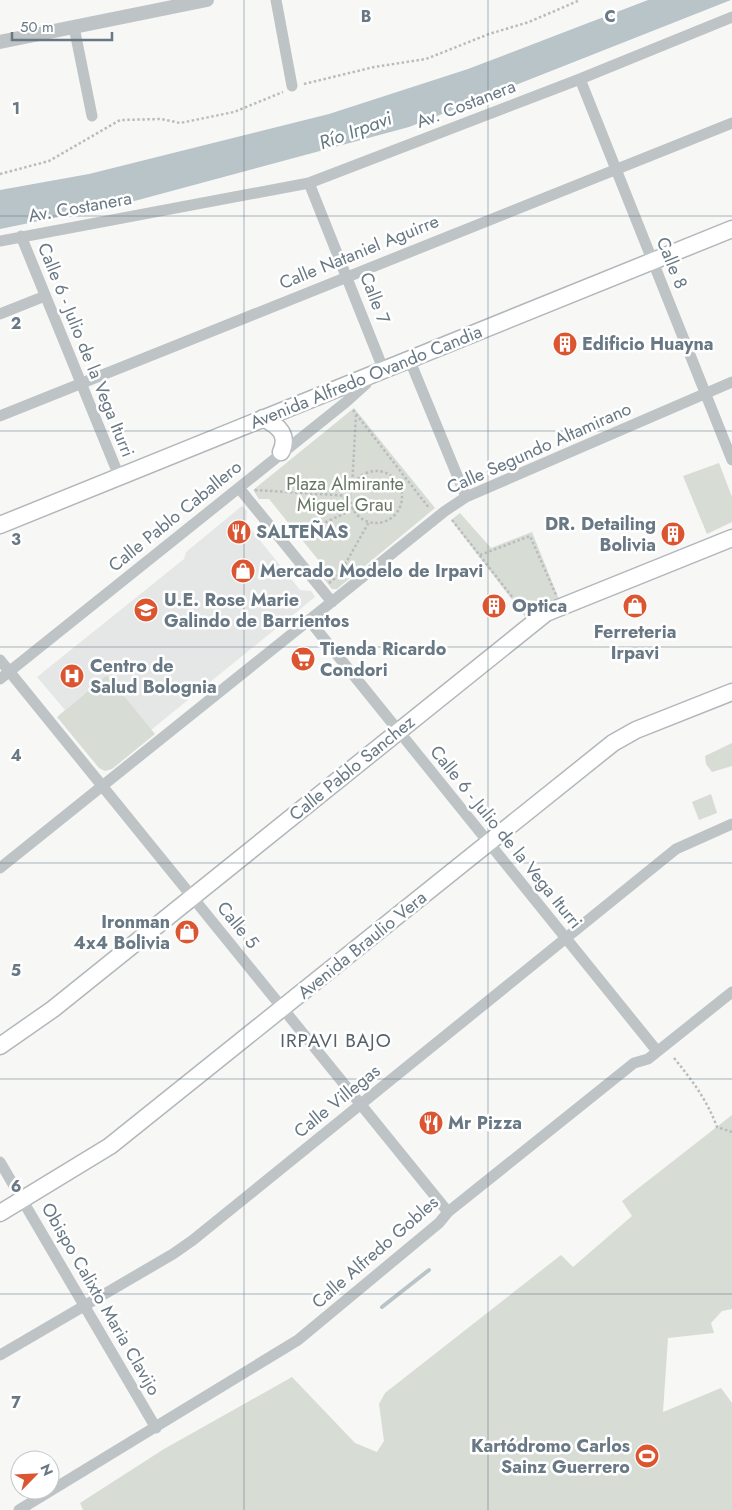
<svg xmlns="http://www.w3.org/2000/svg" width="732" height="1510" font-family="Jost,sans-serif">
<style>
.built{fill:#e5e6e6}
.green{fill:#d7dcd4}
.water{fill:#b8c4c8}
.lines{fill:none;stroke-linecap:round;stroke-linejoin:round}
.stream{stroke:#b8c4c8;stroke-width:4}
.secondary-casing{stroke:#b1b7bb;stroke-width:19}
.path{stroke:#b9bcbe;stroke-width:2.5;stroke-dasharray:2.5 2.5;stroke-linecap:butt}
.minor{stroke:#bec3c6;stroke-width:11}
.tertiary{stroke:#bec3c6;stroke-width:14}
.secondary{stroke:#fff;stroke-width:16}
.grid{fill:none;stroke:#687884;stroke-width:1;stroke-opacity:0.55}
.labels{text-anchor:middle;stroke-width:5;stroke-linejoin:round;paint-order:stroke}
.street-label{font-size:18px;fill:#687884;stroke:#fff}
.poi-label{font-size:18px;font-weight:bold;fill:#687884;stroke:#fff;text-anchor:start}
.park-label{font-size:18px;fill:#667762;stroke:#fff}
.water-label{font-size:19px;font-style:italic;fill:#637980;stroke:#fff}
.neighbourhood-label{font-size:19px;letter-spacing:1px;fill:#55616a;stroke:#fff}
.grid-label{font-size:16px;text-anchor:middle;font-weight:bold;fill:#687884;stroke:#fff;stroke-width:5;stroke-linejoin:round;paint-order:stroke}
</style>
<rect width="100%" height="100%" fill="#f7f7f5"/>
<path class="built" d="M 242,506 L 247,511 L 246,523 L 300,590 L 311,591 L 315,597 L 151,730 L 107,675 L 65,710 L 37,677 L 184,559 L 186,552 Z"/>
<path class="green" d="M 354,408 L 435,508 L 337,589 L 332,589 L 324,579 L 324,567 L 269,499 L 259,499 L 253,490 Z
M 719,463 L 732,497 L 732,522 L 707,534 L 683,476 Z
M 460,513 L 491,548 L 532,532 L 559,599 L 543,606 L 526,618 L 451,520 Z
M 107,675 L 155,734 L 112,769 L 105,771 L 99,768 L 57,717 Z
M 732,743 L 732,766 L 712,772 L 706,764 L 705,756 Z
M 711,794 L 717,813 L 699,820 L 692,802 Z
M 732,1115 L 732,1309 L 722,1311 L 711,1323 L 714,1333 L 668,1338 L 663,1412 L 721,1388 L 732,1403 L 732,1510 L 83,1510 L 80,1503 L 164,1449 L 292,1377 L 355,1443 L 377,1452 L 384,1441 L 379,1404 L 385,1393 L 561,1255 L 573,1267 L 632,1216 L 622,1201 Z"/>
<path class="water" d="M 648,0 L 731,0 L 409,127 L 127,203 L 0,229 L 0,190 L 89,174 L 329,114 L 468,69 Z"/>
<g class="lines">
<path class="stream" d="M 382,1307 L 429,1270"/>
<defs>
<path id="secondary" d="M 263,418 C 279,426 289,435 281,452
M 0,525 L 732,229
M 0,1046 L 53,1009 L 546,613 L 732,538
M 0,1213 L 110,1146 L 613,743 L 636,730 L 732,692"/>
</defs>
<use href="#secondary" class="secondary-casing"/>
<path class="path" d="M 304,84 L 374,67 L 426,59 L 489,34 L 529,22 L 580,0
M 0,174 L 49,161 L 120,120 L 161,119 L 180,123 L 234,112 L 283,92
M 353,410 L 429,508
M350 497a26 26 0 1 1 52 0a26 26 0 1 1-52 0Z
M 352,487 L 356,415
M 255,490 L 351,496
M 452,520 L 524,612
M 298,535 L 354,509
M 480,555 L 530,536 L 556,595
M 329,583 L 339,575 L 369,522
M 674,1058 C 692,1080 707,1100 717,1127 L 732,1132"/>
<path class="minor" d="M 276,0 L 292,86
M 74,27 L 92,116
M 580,79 L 732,460
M 309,183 L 384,371
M 21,236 L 119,476
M 0,241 L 309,183 L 580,79 L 732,17
M 0,314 L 45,296
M 410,361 L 466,497
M 0,416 L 732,123
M 239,488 L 332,602
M 309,620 L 657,1051
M 0,660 L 448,1212
M 0,679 L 346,402 L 366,384 L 369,377
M 0,868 L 445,511 L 466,497 L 732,382
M 0,1162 L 156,1428
M 0,1355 L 173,1254 L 193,1240 L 676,849 L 732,824
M 19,1510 L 298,1340 L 439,1223 L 448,1212 L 634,1063 L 648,1059 L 732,992"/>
<path class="tertiary" d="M 0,42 L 207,0"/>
<use href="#secondary" class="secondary"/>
</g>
<path class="grid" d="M 244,0 L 244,1510M 488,0 L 488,1510M 0,216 L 732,216M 0,431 L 732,431M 0,647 L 732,647M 0,863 L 732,863M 0,1079 L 732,1079M 0,1294 L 732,1294"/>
<defs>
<symbol id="building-disc" viewBox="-11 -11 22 22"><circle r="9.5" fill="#db5531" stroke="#fff"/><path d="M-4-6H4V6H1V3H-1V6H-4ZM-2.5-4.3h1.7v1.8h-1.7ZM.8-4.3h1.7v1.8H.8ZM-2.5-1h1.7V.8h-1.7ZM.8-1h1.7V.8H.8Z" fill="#fff"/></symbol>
<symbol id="restaurant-disc" viewBox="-11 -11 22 22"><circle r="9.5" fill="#db5531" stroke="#fff"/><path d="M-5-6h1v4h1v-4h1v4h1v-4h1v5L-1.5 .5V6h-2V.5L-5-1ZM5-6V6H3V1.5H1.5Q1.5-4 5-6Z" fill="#fff"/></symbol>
<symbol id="shop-disc" viewBox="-11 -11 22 22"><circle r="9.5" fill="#db5531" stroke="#fff"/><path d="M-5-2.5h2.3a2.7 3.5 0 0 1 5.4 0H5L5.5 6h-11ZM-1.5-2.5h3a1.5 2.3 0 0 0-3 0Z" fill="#fff"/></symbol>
<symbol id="school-disc" viewBox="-11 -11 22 22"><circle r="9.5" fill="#db5531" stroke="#fff"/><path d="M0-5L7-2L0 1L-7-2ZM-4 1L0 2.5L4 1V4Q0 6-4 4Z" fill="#fff"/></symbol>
<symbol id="supermarket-disc" viewBox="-11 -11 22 22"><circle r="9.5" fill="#db5531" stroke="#fff"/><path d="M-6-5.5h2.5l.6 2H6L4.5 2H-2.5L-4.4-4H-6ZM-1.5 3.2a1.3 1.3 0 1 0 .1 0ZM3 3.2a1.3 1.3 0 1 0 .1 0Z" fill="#fff"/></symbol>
<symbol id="hospital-disc" viewBox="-11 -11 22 22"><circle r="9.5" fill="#db5531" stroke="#fff"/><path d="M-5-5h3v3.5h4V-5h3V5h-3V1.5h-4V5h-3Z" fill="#fff"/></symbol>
<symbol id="stadium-disc" viewBox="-11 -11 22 22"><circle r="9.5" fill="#db5531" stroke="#fff"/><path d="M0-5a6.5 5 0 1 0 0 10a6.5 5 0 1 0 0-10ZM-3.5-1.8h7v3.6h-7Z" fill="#fff"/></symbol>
</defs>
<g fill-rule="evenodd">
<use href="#building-disc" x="551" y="330" width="28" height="28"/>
<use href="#restaurant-disc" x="225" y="518" width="28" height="28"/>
<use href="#building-disc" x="659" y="520" width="28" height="28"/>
<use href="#shop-disc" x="229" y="557" width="28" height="28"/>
<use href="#building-disc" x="480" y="592" width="28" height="28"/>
<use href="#shop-disc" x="621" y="592" width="28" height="28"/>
<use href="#school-disc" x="132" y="596" width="28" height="28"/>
<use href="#supermarket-disc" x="289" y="645" width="28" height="28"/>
<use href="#hospital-disc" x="58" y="662" width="28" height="28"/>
<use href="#shop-disc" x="173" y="918" width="28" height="28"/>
<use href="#restaurant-disc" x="417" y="1109" width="28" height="28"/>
<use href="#stadium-disc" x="633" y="1442" width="28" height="28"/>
</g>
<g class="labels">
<g class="street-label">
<text transform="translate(466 104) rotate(-21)" y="6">Av. Costanera</text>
<text transform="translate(80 207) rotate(-10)" y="6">Av. Costanera</text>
<text transform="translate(359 252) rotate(-22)" y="6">Calle Nataniel Aguirre</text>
<text transform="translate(672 263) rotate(68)" y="6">Calle 8</text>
<text transform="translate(375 298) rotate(69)" y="6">Calle 7</text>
<text transform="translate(86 350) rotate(68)" y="6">Calle 6 - Julio de la Vega Iturri</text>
<text transform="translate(366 377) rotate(-22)" y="6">Avenida Alfredo Ovando Candia</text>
<text transform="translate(539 448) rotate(-24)" y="6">Calle Segundo Altamirano</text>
<text transform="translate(175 516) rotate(-39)" y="6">Calle Pablo Caballero</text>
<text transform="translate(352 768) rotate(-39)" y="6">Calle Pablo Sanchez</text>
<text transform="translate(506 837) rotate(51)" y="6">Calle 6 - Julio de la Vega Iturri</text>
<text transform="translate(238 925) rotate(51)" y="6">Calle 5</text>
<text transform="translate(362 945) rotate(-39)" y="6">Avenida Braulio Vera</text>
<text transform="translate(337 1101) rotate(-39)" y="6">Calle Villegas</text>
<text transform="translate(375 1252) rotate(-41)" y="6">Calle Alfredo Gobles</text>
<text transform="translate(101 1299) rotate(60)" y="6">Obispo Calixto Maria Clavijo</text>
</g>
<g class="poi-label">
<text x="582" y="350">Edificio Huayna</text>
<text x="656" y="530" text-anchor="end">DR. Detailing<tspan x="656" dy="21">Bolivia</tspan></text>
<text x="256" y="538">SALTEÑAS</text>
<text x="260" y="577">Mercado Modelo de Irpavi</text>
<text x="164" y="606">U.E. Rose Marie<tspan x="164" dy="21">Galindo de Barrientos</tspan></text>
<text x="512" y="612">Optica</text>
<text x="635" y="638" text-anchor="middle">Ferreteria<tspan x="635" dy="21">Irpavi</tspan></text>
<text x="320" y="655">Tienda Ricardo<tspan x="320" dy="21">Condori</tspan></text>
<text x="90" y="672">Centro de<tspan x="90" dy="21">Salud Bolognia</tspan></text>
<text x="170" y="928" text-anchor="end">Ironman<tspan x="170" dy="21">4x4 Bolivia</tspan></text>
<text x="448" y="1129">Mr Pizza</text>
<text x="630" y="1452" text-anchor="end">Kartódromo Carlos<tspan x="630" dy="21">Sainz Guerrero</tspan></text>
</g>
<g class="park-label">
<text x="345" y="490">Plaza Almirante<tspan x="345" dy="21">Miguel Grau</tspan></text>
</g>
<g class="water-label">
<text transform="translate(355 130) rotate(-20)" y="7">Río Irpavi</text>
</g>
<g class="neighbourhood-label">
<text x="336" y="1047">IRPAVI BAJO</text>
</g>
</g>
<g class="grid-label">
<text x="366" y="22">B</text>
<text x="610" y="22">C</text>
<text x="16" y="114">1</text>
<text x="16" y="329">2</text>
<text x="16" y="545">3</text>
<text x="16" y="761">4</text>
<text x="16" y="976">5</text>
<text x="16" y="1192">6</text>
<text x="16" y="1408">7</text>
</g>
<g transform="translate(35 1475) rotate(66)"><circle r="24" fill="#ffffff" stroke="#c3c9ce"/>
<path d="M0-4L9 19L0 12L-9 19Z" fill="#db5531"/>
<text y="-8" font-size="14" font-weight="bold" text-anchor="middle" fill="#687884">N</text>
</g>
<path d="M12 32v8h100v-8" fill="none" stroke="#687884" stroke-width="2.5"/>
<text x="20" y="32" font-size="15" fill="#687884" stroke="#ffffff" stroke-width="4" paint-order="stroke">50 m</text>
</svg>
